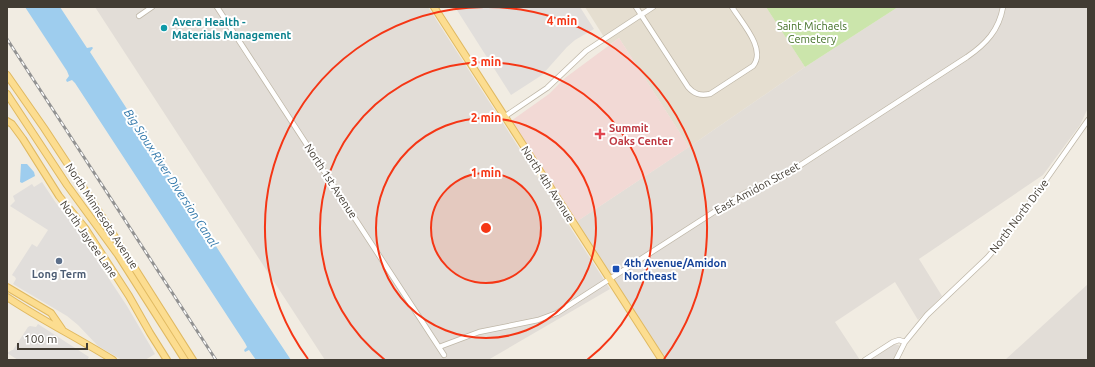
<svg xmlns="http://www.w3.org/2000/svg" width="1095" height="367" font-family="Ubuntu,sans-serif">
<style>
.residential{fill:#e5ded0}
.industrial{fill:#e2ddd7}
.medical{fill:#f2d9d5}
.green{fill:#cbe5ab}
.parking{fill:#e1dedb}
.water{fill:#9ecdee}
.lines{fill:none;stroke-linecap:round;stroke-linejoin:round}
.minor-casing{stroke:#bfb7a8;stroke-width:6}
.major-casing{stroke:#e0b961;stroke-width:8}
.minor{stroke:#fff;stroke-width:4.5}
.major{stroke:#fcdd90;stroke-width:6}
.rail-casing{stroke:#929292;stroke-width:3}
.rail{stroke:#fff;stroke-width:1.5;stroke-dasharray:4.5;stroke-linecap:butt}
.ring{fill:none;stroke:#f53615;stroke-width:2}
.culture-dot{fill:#0f9aa8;stroke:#fff;stroke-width:1.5}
.health-dot{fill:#e0444e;stroke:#fff;stroke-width:1.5}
.service-dot{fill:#5c6f8a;stroke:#fff;stroke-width:1.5}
.transit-dot{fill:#1a4fb4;stroke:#fff;stroke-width:1.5}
.labels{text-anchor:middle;stroke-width:4;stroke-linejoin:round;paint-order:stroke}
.culture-label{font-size:11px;font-weight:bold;fill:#0d838f;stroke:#fff;text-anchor:start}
.park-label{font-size:11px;fill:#447128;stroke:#fff}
.health-label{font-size:11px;font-weight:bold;fill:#be3a42;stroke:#fff;text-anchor:start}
.street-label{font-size:11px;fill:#423c33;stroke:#fff}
.transit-label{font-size:11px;font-weight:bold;fill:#164399;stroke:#fff;text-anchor:start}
.service-label{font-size:11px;font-weight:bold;fill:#4e5e75;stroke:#fff}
.water-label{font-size:12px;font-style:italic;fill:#3077aa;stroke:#fff}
.centre{fill:#f53615;stroke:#fff;stroke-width:2}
.ring-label{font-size:12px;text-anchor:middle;font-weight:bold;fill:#f53615;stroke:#fff;stroke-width:4;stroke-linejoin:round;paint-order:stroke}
</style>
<rect width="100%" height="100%" fill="#f1ece2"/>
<path class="residential" d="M 585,7 L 766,7 L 805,67 L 689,147 L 619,38 L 609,45 Z"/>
<path class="industrial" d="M 95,7 L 428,7 L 610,289 L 488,360 L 325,360 Z
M 898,7 L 1087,7 L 1088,108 L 1080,125 L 1043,175 L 919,259 L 942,296 L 918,320 L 895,282 L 835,322 L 860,360 L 666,360 L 576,222 L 689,147 L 805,67 Z
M 1088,284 L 1088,360 L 1005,360 Z
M 895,344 L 901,346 L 894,360 L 870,360 Z"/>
<path class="medical" d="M 619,38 L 689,147 L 576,222 L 511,121 L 549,94 L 565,78 Z"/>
<path class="green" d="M 766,7 L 898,7 L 805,67 Z"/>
<path class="parking" d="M 455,7 L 580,7 L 594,29 L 575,40 L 567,47 L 542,75 L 511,95 Z
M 42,182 L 56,203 L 76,229 L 127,306 L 155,354 L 145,360 L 122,360 L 98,346 L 78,325 L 67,316 L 13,284 L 16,279 L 15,277 L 12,275 L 32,244 L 37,247 L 48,230 L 10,206 L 15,201 L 13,196 L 32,184 L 34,187 Z
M 38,324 L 89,357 L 87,360 L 18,360 L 7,353 L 12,350 L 13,350 L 28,327 L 30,326 L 36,327 Z"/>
<path class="water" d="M 25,7 L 60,7 L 87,48 L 92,47 L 93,48 L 90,52 L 247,294 L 291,360 L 256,360 L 249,350 L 245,352 L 244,350 L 247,347 L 245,343 L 75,83 L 72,80 L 67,82 L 66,80 L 69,76 L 67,71 Z
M 21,164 L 27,164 L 34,172 L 35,176 L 22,183 L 20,182 Z"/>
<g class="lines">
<defs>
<path id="minor" d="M 217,7 L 444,355
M 636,7 L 688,87 C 694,94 700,96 710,94 L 753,66 C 767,49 741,22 732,7
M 139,16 L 152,7
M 504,117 L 547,88 L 586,51 L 653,7
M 439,347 L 479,332 L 538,320 L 557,313 L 731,201 C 752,188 775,180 796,168 L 967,57 C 986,44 999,30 1003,7
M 865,360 L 893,342 L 899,340 L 905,342
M 896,360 L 905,342 L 927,315 L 987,258 L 1007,235 L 1088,120"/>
<path id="major" d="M 434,7 L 662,360
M 7,75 L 44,128 L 94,204 L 193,360
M 7,94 L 67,185 L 118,255 L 185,360
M 7,121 L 12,124 L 23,139 L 59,196 L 85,228 L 129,296 L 150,333 L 167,360
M 7,287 L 51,313 L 62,329
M 7,297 C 41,320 78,338 113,360"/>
</defs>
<use href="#minor" class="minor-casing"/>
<use href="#major" class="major-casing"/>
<use href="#minor" class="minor"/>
<use href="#major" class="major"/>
<defs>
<path id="rail" d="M 7,39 L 216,360"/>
</defs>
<use href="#rail" class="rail-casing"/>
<use href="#rail" class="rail"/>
</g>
<circle cx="486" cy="228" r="55" fill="#f53615" fill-opacity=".12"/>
<g class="ring">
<circle cx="486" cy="228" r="55"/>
<circle cx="486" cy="228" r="110"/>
<path d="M385 360A166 166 0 1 1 587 360"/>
<path d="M308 359A221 221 0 0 1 484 7M488 7A221 221 0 0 1 664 359"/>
</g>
<circle class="culture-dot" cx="164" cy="28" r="4"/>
<path class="health-dot" d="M598 128h4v4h4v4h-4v4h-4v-4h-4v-4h4z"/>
<circle class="service-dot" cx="59" cy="261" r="4"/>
<rect class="transit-dot" x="612" y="265" width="8" height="8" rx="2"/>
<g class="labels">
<g class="culture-label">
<text x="172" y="26">Avera Health -<tspan x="172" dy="13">Materials Management</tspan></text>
</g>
<g class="park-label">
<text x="812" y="30">Saint Michaels<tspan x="812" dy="13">Cemetery</tspan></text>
</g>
<g class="health-label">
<text x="609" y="132">Summit<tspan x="609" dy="13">Oaks Center</tspan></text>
</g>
<g class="street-label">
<text transform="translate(331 181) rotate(57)" y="4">North 1st Avenue</text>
<text transform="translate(548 184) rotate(57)" y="4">North 4th Avenue</text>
<text transform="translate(757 188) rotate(-29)" y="4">East Amidon Street</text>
<text transform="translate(102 216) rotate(57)" y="4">North Minnesota Avenue</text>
<text transform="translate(1019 216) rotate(-53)" y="4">North North Drive</text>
<text transform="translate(89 239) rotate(55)" y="4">North Jaycee Lane</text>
</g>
<g class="transit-label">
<text x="624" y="267">4th Avenue/Amidon<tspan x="624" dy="13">Northeast</tspan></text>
</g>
<g class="service-label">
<text x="59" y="278">Long Term</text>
</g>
<g class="water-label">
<text transform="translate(171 178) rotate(57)" y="4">Big Sioux River Diversion Canal</text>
</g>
</g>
<circle cx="486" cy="228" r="6" class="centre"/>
<g class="ring-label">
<text x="562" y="25">4 min</text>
<text x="486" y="66">3 min</text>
<text x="486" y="122">2 min</text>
<text x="486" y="177">1 min</text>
</g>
<rect width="1095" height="367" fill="none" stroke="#423c33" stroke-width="16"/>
<path d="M18 343v6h69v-6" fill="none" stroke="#423c33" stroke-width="2"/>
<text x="24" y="343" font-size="12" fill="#423c33" stroke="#ffffff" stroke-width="3" paint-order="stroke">100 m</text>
</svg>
